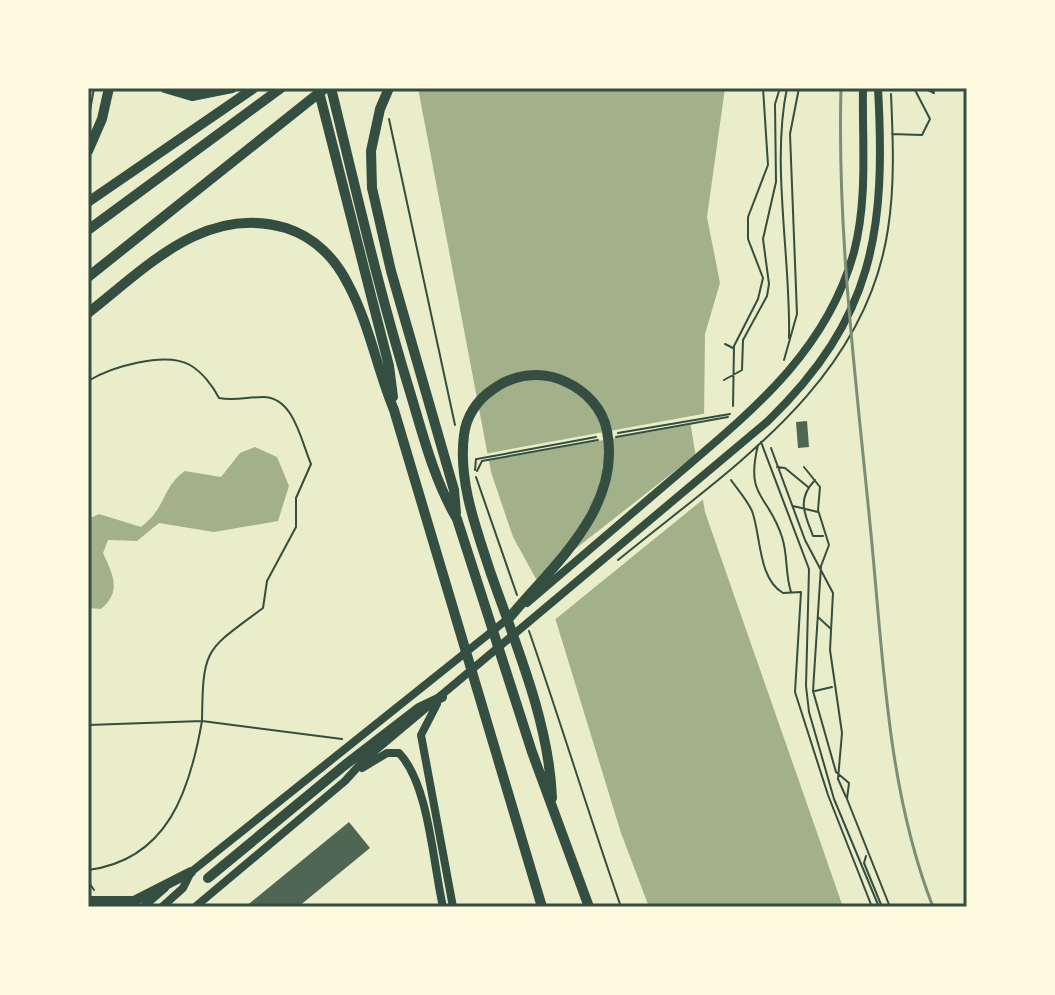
<svg xmlns="http://www.w3.org/2000/svg" width="1055" height="995" font-family="Raleway,sans-serif">
<style>
.water{fill:#a3b18a}
.pier{fill:#e9edc9}
.building{fill:#4f6655}
.lines{fill:none;stroke-linecap:round;stroke-linejoin:round}
.path{stroke:#344e41;stroke-width:2}
.secondary{stroke:#344e41;stroke-width:8}
.trunk{stroke:#344e41;stroke-width:10}
.rail{stroke:#7c8e77;stroke-width:3}
.neatline{fill:none;stroke:#344e41;stroke-width:3}
</style>
<rect width="100%" height="100%" fill="#e9edc9"/>
<path class="water" d="M 418,88 L 725,88 L 707,217 L 720,283 L 705,334 L 704,416 L 690,421 L 705,512 L 843,907 L 649,907 L 621,833 L 552,608 L 513,537 L 491,472 Z
M 255,447 L 277,457 L 289,486 L 278,521 L 214,532 L 159,523 L 137,541 L 108,540 L 103,553 C 113,575 122,591 101,609 L 88,608 L 88,519 L 99,514 L 141,527 C 168,506 161,488 185,471 L 221,477 L 240,453 Z"/>
<path class="pier" d="M 708,413 L 707,419 L 694,424 L 485,461 L 484,454 Z
M 699,452 L 706,497 L 552,622 L 533,582 Z"/>
<path class="building" d="M 807,421 L 809,447 L 798,448 L 796,422 Z
M 349,822 L 370,848 L 298,907 L 245,907 Z"/>
<g class="lines">
<path class="path" d="M 787,88 C 771,164 791,259 789,338
M 924,88 L 934,93 L 932,88
M 389,119 L 455,425
M 88,122 L 94,88
M 892,134 L 922,135 L 930,119 L 914,88
M 725,344 L 733,348
M 784,360 L 797,314 L 790,134 L 799,88
M 724,380 L 742,370 L 743,340 L 767,296 L 769,284 L 763,239 L 776,182 L 775,104 L 780,88
M 88,381 C 111,367 165,351 190,365 C 202,372 213,386 219,398 C 234,401 248,397 263,397 C 294,397 301,441 311,464 L 296,498 L 296,527 L 267,581 L 263,608 C 205,651 203,647 202,721 L 342,739
M 733,406 L 734,346 L 758,299 L 763,278 L 748,239 L 748,217 L 768,165 L 763,88
M 618,433 L 730,414
M 616,437 L 728,417
M 761,442 L 809,569 L 806,686 L 809,712 L 834,799 L 879,907
M 758,445 C 745,499 768,493 782,537 C 788,555 785,574 791,592
M 771,448 L 805,540 L 833,593 L 830,650 L 842,733 L 838,779 L 846,797
M 477,459 L 596,437
M 777,467 L 785,468 L 808,487
M 804,467 L 820,487 L 818,510 L 829,545 L 821,566 L 813,691 L 836,772 L 849,783 L 847,799 L 890,907
M 475,470 L 476,459
M 477,471 L 482,461 L 598,440
M 476,477 L 517,595
M 731,480 C 738,490 747,500 752,511 C 761,535 758,579 783,593 L 801,592 L 795,692 L 828,795 L 872,907
M 815,480 C 796,500 805,514 813,536 L 823,536
M 793,506 L 818,512
M 618,560 C 729,469 865,384 888,229 C 895,184 893,139 891,94
M 818,617 L 831,629
M 529,631 C 561,723 589,815 621,907
M 815,691 L 832,687
M 88,725 L 202,721 C 190,790 168,860 88,870
M 866,856 L 864,863 L 882,907
M 88,881 L 94,890"/>
<path class="secondary" d="M 527,603 C 575,562 623,521 671,480 C 748,414 826,354 854,252 C 868,198 862,143 863,88
M 437,704 L 421,735 L 453,907
M 362,768 L 387,753 L 399,753 C 429,784 433,864 443,907
M 143,907 L 165,888
M 162,907 L 183,888 L 191,872 L 510,617
M 195,907 L 345,781 L 364,760 L 768,421 C 874,318 886,231 878,88"/>
<path class="trunk" d="M 165,88 L 192,96 L 232,88
M 318,88 L 389,366 L 393,397
M 331,88 C 356,190 379,292 410,392 C 423,435 434,480 457,519 L 532,752 L 589,907
M 389,88 L 380,109 L 371,151 L 372,188 L 391,271 L 454,490 L 456,513
M 88,151 L 102,119 L 109,88
M 88,202 L 254,88
M 88,230 L 281,88
M 88,277 L 324,89
M 88,313 C 147,267 205,204 286,228 C 314,237 335,258 348,284 C 369,323 377,369 394,410 L 542,907
M 510,617 C 554,564 622,508 607,431 C 603,409 586,391 566,382 C 542,370 513,374 492,390 C 477,400 466,417 464,435 C 458,481 476,528 490,571 C 515,643 549,721 552,798
M 208,878 L 345,765 L 419,708 L 442,697
M 88,901 L 134,901 L 191,872"/>
<path class="rail" d="M 841,88 C 837,234 856,379 870,524 C 883,651 886,787 933,907"/>
</g>
<rect width="1055" height="995" fill="none" stroke="#fefae0" stroke-width="180"/>
<rect x="90" y="90" width="875" height="815" class="neatline"/>
</svg>
